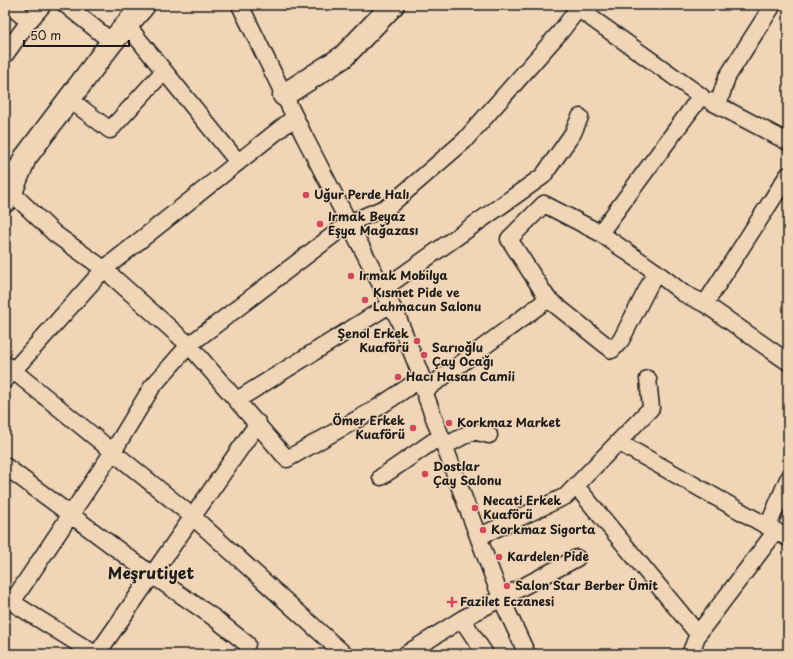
<svg xmlns="http://www.w3.org/2000/svg" width="793" height="659" font-family="'Playpen Sans',sans-serif">
<style>
.lines{fill:none;stroke-linecap:round;stroke-linejoin:round}
.street-casing{stroke:#1c1c1c;stroke-width:19}
.secondary-casing{stroke:#1c1c1c;stroke-width:25}
.street{stroke:#f0d5b7;stroke-width:16}
.secondary{stroke:#f0d5b7;stroke-width:22}
.poi-dot{fill:#d1495b;stroke:#f0d5b7;stroke-width:1.5}
.labels{text-anchor:middle;stroke-width:3;stroke-linejoin:round;paint-order:stroke}
.poi-label{font-size:12px;font-weight:bold;fill:#1c1c1c;stroke:#f0d5b7;text-anchor:start}
.district-label{font-size:16px;font-weight:bold;fill:#1c1c1c;stroke:#f0d5b7}
</style>
<rect width="100%" height="100%" fill="#f0d5b7"/>
<filter id="ink" filterUnits="userSpaceOnUse"><feTurbulence type="fractalNoise" baseFrequency=".025" numOctaves="2"/><feDisplacementMap in="SourceGraphic" scale="8" xChannelSelector="R" yChannelSelector="G"/><feConvolveMatrix kernelMatrix="1 2 1 2 8 2 1 2 1" color-interpolation-filters="sRGB"/></filter>
<g filter="url(#ink)">
<g class="lines">
<defs>
<path id="street" d="M 66,5 L 112,42
M 240,5 L 304,136 L 398,318 L 422,378 L 424,391 L 501,598 L 527,654
M 573,5 L 701,96 L 600,233
M 29,21 L 43,5
M 126,24 L 238,162
M 5,55 L 29,21 L 8,5
M 69,99 L 110,130 L 164,71
M 710,101 L 788,142
M 718,105 L 727,77 L 773,5
M 5,167 L 17,178
M 11,192 L 55,234 L 104,269 L 189,345 L 287,459 L 377,408 L 422,378
M 656,272 L 683,293 L 705,304 L 788,362
M 383,289 L 543,176 L 573,133 L 580,117
M 705,304 L 788,175
M 5,364 L 193,517 L 344,654
M 5,380 L 104,269 L 295,117
M 424,391 L 548,299 L 509,239 L 544,204 L 600,233 L 656,272 L 621,340 L 612,350 L 548,299
M 237,400 L 391,304
M 618,442 L 788,538
M 445,446 L 473,431 L 489,435
M 5,466 L 152,575 L 213,617 L 247,644
M 381,477 L 441,436
M 576,486 L 698,634
M 768,526 L 788,479
M 480,536 L 566,496 L 651,408 L 648,379
M 5,598 L 95,654
M 12,602 L 114,450 L 152,387 L 189,345 L 349,223 L 389,206 L 464,141 L 561,31 L 581,5
M 462,619 L 485,654
M 97,654 L 258,423
M 406,654 L 462,619 L 577,558
M 690,654 L 698,634 L 776,531"/>
<path id="secondary" d="M 284,95 L 343,57 L 393,5
M 5,201 L 11,192 L 25,158 L 112,42 L 144,5"/>
</defs>
<use href="#street" class="street-casing"/>
<use href="#secondary" class="secondary-casing"/>
<use href="#street" class="street"/>
<use href="#secondary" class="secondary"/>
</g>
</g>
<g class="poi-dot">
<circle cx="306" cy="195" r="4"/>
<circle cx="320" cy="224" r="4"/>
<circle cx="351" cy="276" r="4"/>
<circle cx="365" cy="300" r="4"/>
<circle cx="417" cy="341" r="4"/>
<circle cx="424" cy="355" r="4"/>
<circle cx="398" cy="377" r="4"/>
<circle cx="449" cy="423" r="4"/>
<circle cx="413" cy="428" r="4"/>
<circle cx="425" cy="474" r="4"/>
<circle cx="475" cy="508" r="4"/>
<circle cx="483" cy="530" r="4"/>
<circle cx="499" cy="557" r="4"/>
<circle cx="507" cy="586" r="4"/>
<path d="M450 596h4v4h4v4h-4v4h-4v-4h-4v-4h4z"/>
</g>
<g class="labels">
<g class="poi-label">
<text x="314" y="199">Uğur Perde Halı</text>
<text x="328" y="221">Irmak Beyaz<tspan x="328" dy="14">Eşya Mağazası</tspan></text>
<text x="359" y="280">Irmak Mobilya</text>
<text x="373" y="297">Kısmet Pide ve<tspan x="373" dy="14">Lahmacun Salonu</tspan></text>
<text x="409" y="338" text-anchor="end">Şenol Erkek<tspan x="409" dy="14">Kuaförü</tspan></text>
<text x="432" y="352">Sarıoğlu<tspan x="432" dy="14">Çay Ocağı</tspan></text>
<text x="406" y="381">Hacı Hasan Camii</text>
<text x="405" y="425" text-anchor="end">Ömer Erkek<tspan x="405" dy="14">Kuaförü</tspan></text>
<text x="457" y="427">Korkmaz Market</text>
<text x="433" y="471">Dostlar<tspan x="433" dy="14">Çay Salonu</tspan></text>
<text x="483" y="505">Necati Erkek<tspan x="483" dy="14">Kuaförü</tspan></text>
<text x="491" y="534">Korkmaz Sigorta</text>
<text x="507" y="561">Kardelen Pide</text>
<text x="515" y="590">Salon Star Berber Ümit</text>
<text x="460" y="606">Fazilet Eczanesi</text>
</g>
<g class="district-label">
<text x="151" y="579">Meşrutiyet</text>
</g>
</g>
<rect width="793" height="659" fill="none" stroke="#f0d5b7" stroke-width="20"/>
<rect x="10" y="10" width="773" height="639" fill="none" stroke="#1c1c1c" stroke-width="1.5" filter="url(#ink)"/>
<path d="M24 40v6h105v-6" fill="none" stroke="#1c1c1c" stroke-width="2"/>
<text x="30" y="40" font-size="12" fill="#1c1c1c" stroke="#f0d5b7" stroke-width="3" paint-order="stroke">50 m</text>
</svg>
